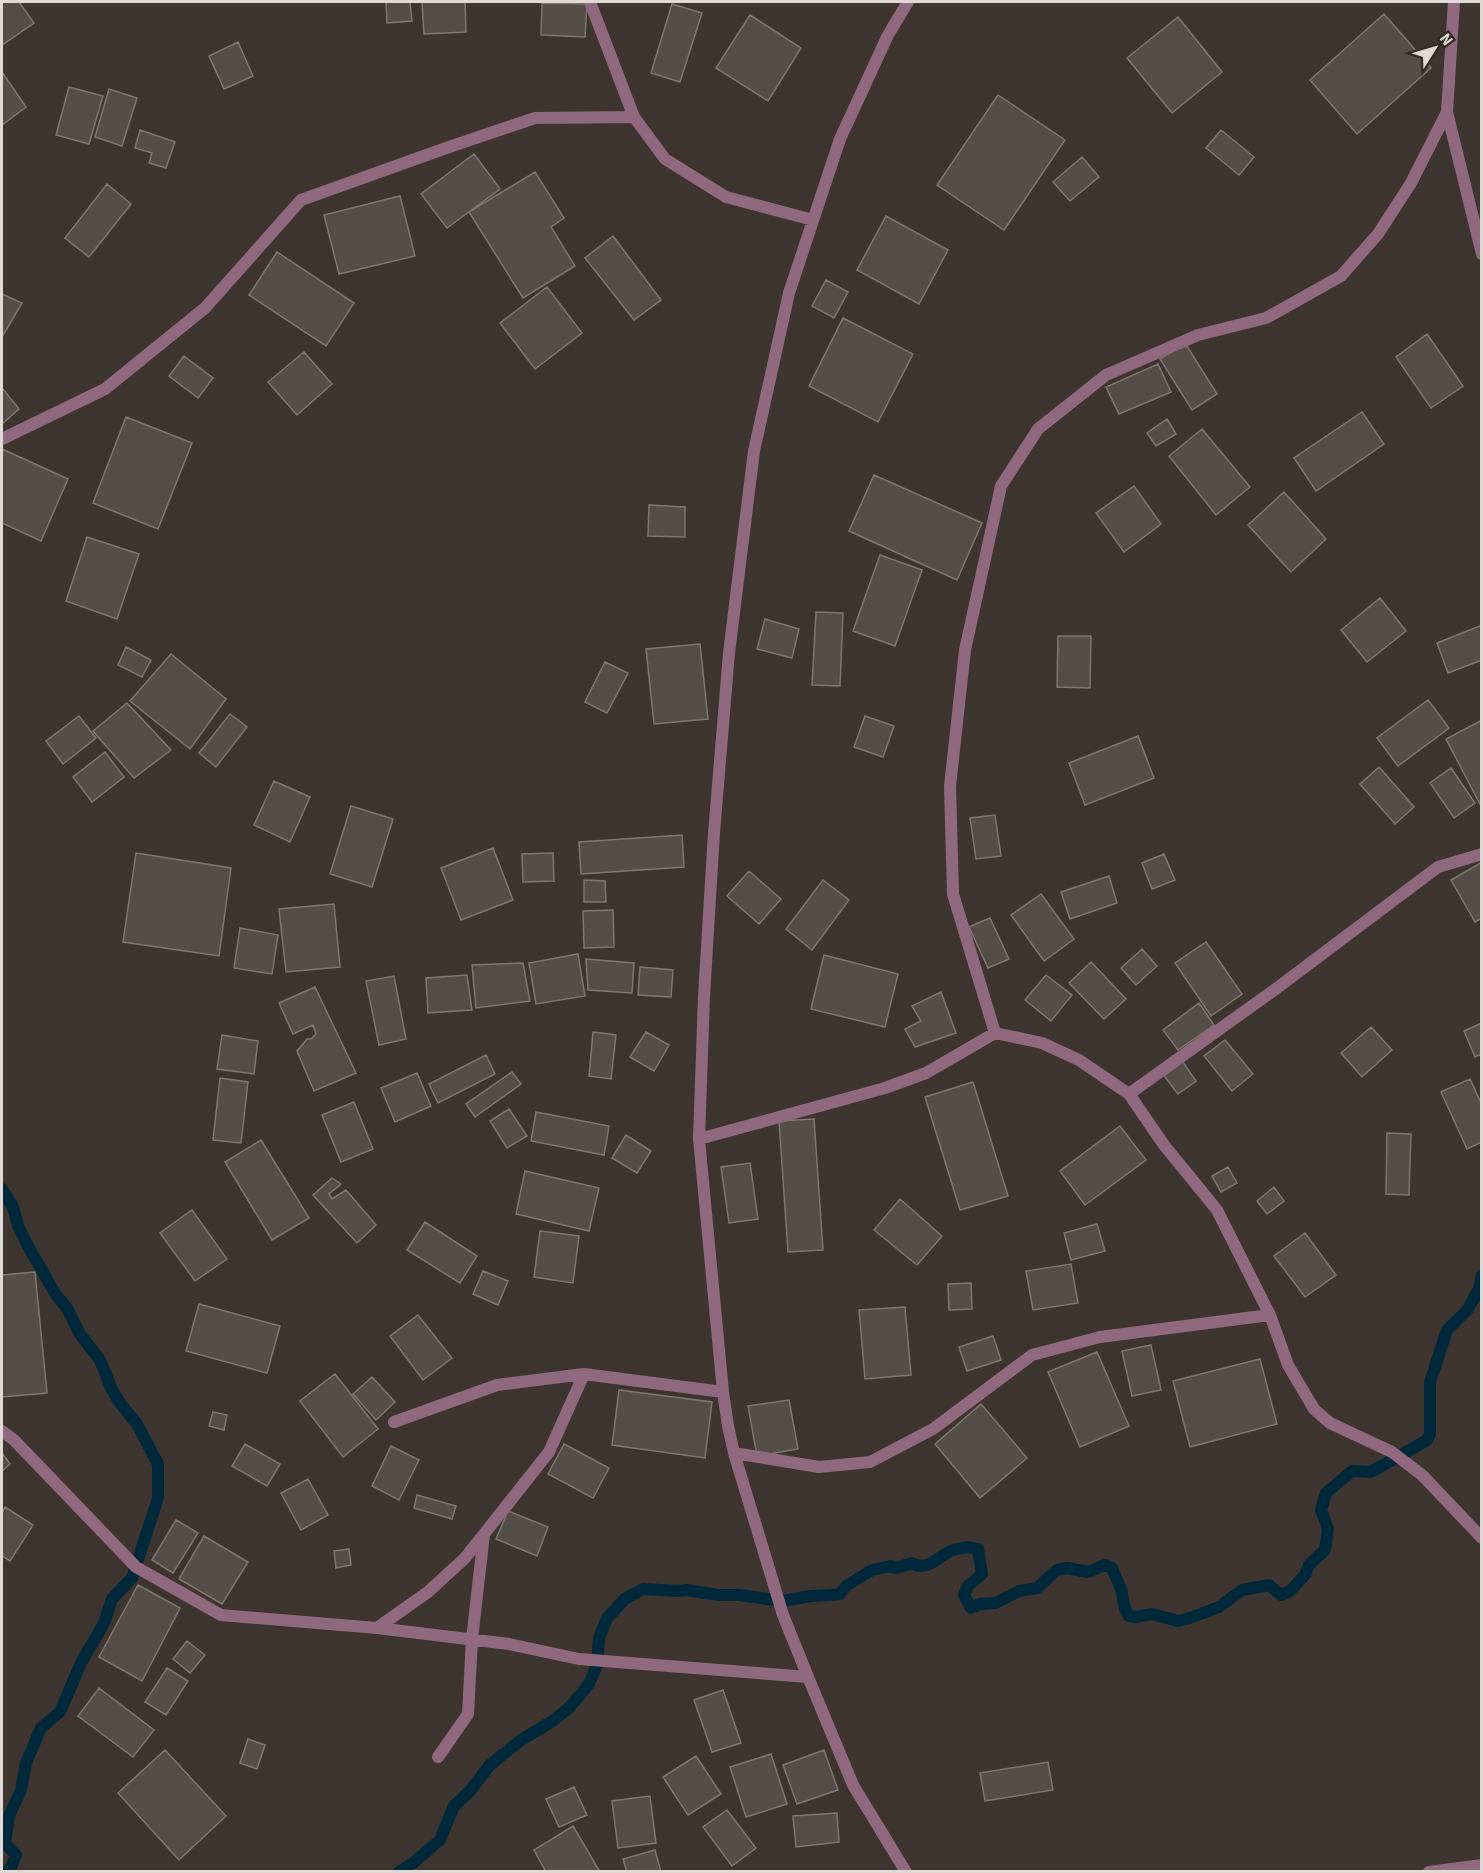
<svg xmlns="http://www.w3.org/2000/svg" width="1483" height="1873" font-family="'Source Sans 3',sans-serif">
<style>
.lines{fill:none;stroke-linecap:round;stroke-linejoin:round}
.stream{stroke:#00283b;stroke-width:12}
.building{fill:#554d47;stroke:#807770;stroke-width:1.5}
.street{stroke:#91697e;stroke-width:12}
</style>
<rect width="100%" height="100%" fill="#3e3530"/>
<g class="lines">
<path class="stream" d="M 2,1189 L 13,1207 L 18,1226 L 28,1246 L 56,1295 L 67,1308 L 80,1334 L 100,1360 L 112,1390 L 120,1403 L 137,1424 L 158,1464 L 158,1498 L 132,1578 L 112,1599 L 104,1623 L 81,1663 L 60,1712 L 41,1728 L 26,1763 L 21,1790 L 9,1816 L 5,1843 L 16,1855 L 11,1867 L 7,1872
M 399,1872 L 413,1863 L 440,1840 L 454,1806 L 470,1791 L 490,1765 L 521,1740 L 554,1720 L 570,1707 L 589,1684 L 597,1665 L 599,1638 L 607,1618 L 625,1599 L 643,1589 L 678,1591 L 686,1590 L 719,1595 L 739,1595 L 783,1601 L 810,1596 L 831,1595 L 840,1594 L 846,1586 L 872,1570 L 890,1566 L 896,1568 L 912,1563 C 929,1573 939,1554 954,1550 C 962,1547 970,1547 978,1549 L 982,1574 L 968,1586 L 964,1595 L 971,1608 L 980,1604 L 996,1603 L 1019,1591 L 1037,1588 L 1057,1570 L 1067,1568 L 1088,1572 L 1105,1565 L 1112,1568 L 1121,1589 L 1125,1609 L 1129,1616 L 1136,1617 L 1152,1614 L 1178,1621 L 1187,1619 L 1219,1607 L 1242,1590 L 1269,1585 L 1281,1595 L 1290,1591 L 1305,1575 L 1309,1565 L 1325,1550 L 1328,1529 L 1321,1510 L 1326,1493 L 1352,1471 L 1371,1472 L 1427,1440 L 1430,1434 L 1430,1382 L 1447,1330 L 1468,1309 L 1479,1289 L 1482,1275"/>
</g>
<path class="building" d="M 2,2 L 19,2 L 34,23 L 2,45 Z
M 386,2 L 410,2 L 412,21 L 387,23 Z
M 422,2 L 465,2 L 466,32 L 424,34 Z
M 542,3 L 587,4 L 585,37 L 541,35 Z
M 672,4 L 702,13 L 680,82 L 651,73 Z
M 1384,14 L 1431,68 L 1357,134 L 1310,80 Z
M 750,15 L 801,48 L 768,101 L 716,68 Z
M 1178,17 L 1222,72 L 1172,113 L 1127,58 Z
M 238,42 L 253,76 L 224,89 L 209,56 Z
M 2,72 L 26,107 L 2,125 Z
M 69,87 L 103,96 L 89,144 L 56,135 Z
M 109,89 L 137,98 L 122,146 L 95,137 Z
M 998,95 L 1065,140 L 1004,230 L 937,185 Z
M 140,130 L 175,142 L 166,168 L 149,163 L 152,153 L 135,148 Z
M 1221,130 L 1254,157 L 1239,175 L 1206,148 Z
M 474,154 L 500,189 L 447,228 L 421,194 Z
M 1082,157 L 1099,177 L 1070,201 L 1053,182 Z
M 535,172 L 564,218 L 551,227 L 575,266 L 523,298 L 469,212 Z
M 107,184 L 131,204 L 89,257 L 65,238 Z
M 400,196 L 415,256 L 339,274 L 324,215 Z
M 886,216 L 948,250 L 919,304 L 857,270 Z
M 613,236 L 661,300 L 634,320 L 585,258 Z
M 277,252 L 354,303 L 326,346 L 249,295 Z
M 826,280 L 848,292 L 834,318 L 812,306 Z
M 547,287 L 582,333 L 535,369 L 500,323 Z
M 2,294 L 22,303 L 2,337 Z
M 843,318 L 913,354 L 878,422 L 809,386 Z
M 1427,334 L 1463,386 L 1431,408 L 1396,357 Z
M 1185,343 L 1217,394 L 1192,410 L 1160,359 Z
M 304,352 L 332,384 L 297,415 L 268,382 Z
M 184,356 L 213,378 L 198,398 L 169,376 Z
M 1158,364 L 1171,392 L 1119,414 L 1106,387 Z
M 2,388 L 19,409 L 2,424 Z
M 1362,412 L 1384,444 L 1316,491 L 1294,458 Z
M 126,417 L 192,443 L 158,529 L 93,503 Z
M 1167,419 L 1176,434 L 1156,446 L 1147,433 Z
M 1202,429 L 1250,487 L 1216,515 L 1169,456 Z
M 2,449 L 68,479 L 41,541 L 2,523 Z
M 874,475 L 982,523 L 957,580 L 849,531 Z
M 1134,486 L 1161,524 L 1124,552 L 1096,513 Z
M 1284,492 L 1326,539 L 1291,572 L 1248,525 Z
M 649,505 L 685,507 L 685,537 L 648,536 Z
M 87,537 L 139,554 L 117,619 L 66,601 Z
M 880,555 L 922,570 L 895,646 L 853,631 Z
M 1380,598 L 1406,631 L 1367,662 L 1341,630 Z
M 816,612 L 843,613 L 840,686 L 812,685 Z
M 765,619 L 799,629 L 792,658 L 757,649 Z
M 1482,625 L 1482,660 L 1448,673 L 1437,643 Z
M 1058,636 L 1091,636 L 1090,688 L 1057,687 Z
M 700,644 L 708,719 L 654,724 L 646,649 Z
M 126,647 L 151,660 L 142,677 L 118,665 Z
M 171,654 L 226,699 L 190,749 L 130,701 Z
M 605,662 L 628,673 L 607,713 L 585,702 Z
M 1428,700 L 1449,728 L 1398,766 L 1377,738 Z
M 127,703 L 171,750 L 134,778 L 93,731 Z
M 230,714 L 247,727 L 216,767 L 199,753 Z
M 79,716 L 96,738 L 63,764 L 46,741 Z
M 865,716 L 894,726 L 883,757 L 854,747 Z
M 1482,720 L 1482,806 L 1481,806 L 1446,739 Z
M 1138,736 L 1154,778 L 1085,805 L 1069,763 Z
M 105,752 L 124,777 L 92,802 L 73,777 Z
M 1379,767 L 1414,807 L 1395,824 L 1360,784 Z
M 1451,768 L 1475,803 L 1454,818 L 1430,783 Z
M 274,781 L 310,797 L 290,842 L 254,825 Z
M 351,806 L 393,819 L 372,887 L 330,874 Z
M 995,815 L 1001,856 L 976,859 L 970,818 Z
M 682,835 L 684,867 L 581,874 L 579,842 Z
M 493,848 L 513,900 L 461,920 L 441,868 Z
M 136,853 L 231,868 L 219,956 L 123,942 Z
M 553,853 L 554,881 L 523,882 L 522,854 Z
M 1164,854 L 1175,880 L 1152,889 L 1142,863 Z
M 1482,862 L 1482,918 L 1475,922 L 1451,880 Z
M 749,871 L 781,899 L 759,924 L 727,896 Z
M 1109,876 L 1117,903 L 1070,919 L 1061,892 Z
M 584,880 L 605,881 L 606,902 L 584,902 Z
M 823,880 L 849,900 L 812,950 L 786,929 Z
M 1041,894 L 1074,939 L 1044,961 L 1011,915 Z
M 334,904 L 340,967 L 286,972 L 279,909 Z
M 613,910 L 614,947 L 584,948 L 583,911 Z
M 990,918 L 1009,959 L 988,968 L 969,927 Z
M 240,928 L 278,935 L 272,974 L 234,968 Z
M 1206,942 L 1242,994 L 1211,1016 L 1175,963 Z
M 1142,949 L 1157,966 L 1136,985 L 1121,968 Z
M 578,954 L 585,996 L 536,1004 L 529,963 Z
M 824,955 L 898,974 L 885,1027 L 811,1009 Z
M 586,959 L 634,963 L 632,993 L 588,990 Z
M 1091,962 L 1126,999 L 1104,1019 L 1069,983 Z
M 523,963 L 530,1001 L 476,1008 L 472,965 Z
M 640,967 L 673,970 L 671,997 L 638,995 Z
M 467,975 L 472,1010 L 428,1013 L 426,978 Z
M 1046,975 L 1072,995 L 1051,1021 L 1025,1000 Z
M 394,976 L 406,1039 L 379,1045 L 366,981 Z
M 315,987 L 356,1073 L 314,1091 L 297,1051 L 307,1039 L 311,1039 L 316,1034 L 313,1025 L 293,1034 L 279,1003 Z
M 941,992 L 956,1033 L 915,1047 L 905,1029 L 921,1021 L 912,1006 Z
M 1199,1003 L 1214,1025 L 1178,1050 L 1163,1030 Z
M 1482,1023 L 1482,1054 L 1475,1057 L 1464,1031 Z
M 1371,1027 L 1392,1050 L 1362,1077 L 1341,1053 Z
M 593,1032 L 616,1035 L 611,1079 L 589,1076 Z
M 646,1032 L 669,1045 L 654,1071 L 630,1057 Z
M 222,1035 L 258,1041 L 254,1074 L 217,1069 Z
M 1225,1040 L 1253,1074 L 1232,1091 L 1204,1056 Z
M 486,1055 L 495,1074 L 438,1103 L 429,1084 Z
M 1180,1058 L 1196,1081 L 1178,1094 L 1161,1072 Z
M 512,1072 L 521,1084 L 475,1117 L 466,1104 Z
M 417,1073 L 431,1106 L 395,1122 L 381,1088 Z
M 220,1078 L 248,1082 L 241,1143 L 213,1140 Z
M 1470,1079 L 1482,1105 L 1482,1142 L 1467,1149 L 1441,1092 Z
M 973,1082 L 1008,1196 L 960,1210 L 925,1097 Z
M 354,1102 L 373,1149 L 341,1162 L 322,1115 Z
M 509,1109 L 527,1136 L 507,1148 L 490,1121 Z
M 536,1112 L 609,1126 L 604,1155 L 531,1141 Z
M 814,1119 L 823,1250 L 788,1252 L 779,1121 Z
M 1120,1126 L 1146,1160 L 1085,1205 L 1060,1171 Z
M 1387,1133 L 1411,1134 L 1409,1195 L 1386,1194 Z
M 626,1135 L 651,1151 L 637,1173 L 612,1158 Z
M 261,1140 L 309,1218 L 272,1240 L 225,1162 Z
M 750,1163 L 758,1219 L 729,1223 L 721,1167 Z
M 1228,1167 L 1237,1183 L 1221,1192 L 1212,1176 Z
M 525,1171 L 599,1188 L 589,1231 L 516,1214 Z
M 332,1178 L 341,1184 L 329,1194 L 332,1199 L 346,1190 L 376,1225 L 357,1243 L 313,1195 Z
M 1274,1187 L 1284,1201 L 1267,1214 L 1257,1201 Z
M 900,1199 L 942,1236 L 917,1265 L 874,1230 Z
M 192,1210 L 227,1259 L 195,1281 L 160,1233 Z
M 425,1222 L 477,1256 L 460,1283 L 407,1250 Z
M 1097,1224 L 1105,1251 L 1071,1260 L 1064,1233 Z
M 540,1231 L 579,1236 L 573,1283 L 534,1277 Z
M 1305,1233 L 1336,1275 L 1305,1297 L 1274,1256 Z
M 1071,1264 L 1078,1303 L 1033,1310 L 1026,1271 Z
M 483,1271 L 508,1281 L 498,1305 L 473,1294 Z
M 35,1272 L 47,1393 L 2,1397 L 2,1275 Z
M 971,1283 L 972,1309 L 949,1310 L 948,1284 Z
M 199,1304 L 280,1326 L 267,1373 L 186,1351 Z
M 905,1307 L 911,1375 L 865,1379 L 859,1310 Z
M 418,1315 L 452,1358 L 423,1380 L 390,1336 Z
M 993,1336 L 1001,1360 L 967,1371 L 959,1347 Z
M 1151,1345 L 1161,1390 L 1132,1396 L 1122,1351 Z
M 1097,1352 L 1129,1426 L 1080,1447 L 1048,1372 Z
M 1260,1359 L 1277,1424 L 1190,1447 L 1173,1381 Z
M 335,1374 L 378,1429 L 343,1457 L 300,1401 Z
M 372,1377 L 395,1402 L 376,1420 L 353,1394 Z
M 619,1390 L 712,1402 L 705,1458 L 612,1445 Z
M 789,1400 L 798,1449 L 757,1456 L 748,1406 Z
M 981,1404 L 1027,1458 L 980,1498 L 935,1444 Z
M 213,1412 L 227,1415 L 224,1430 L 209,1426 Z
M 245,1444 L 280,1464 L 267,1486 L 232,1466 Z
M 564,1444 L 609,1468 L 593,1498 L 548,1474 Z
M 391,1446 L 419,1460 L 399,1500 L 372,1486 Z
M 2,1453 L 10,1464 L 2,1471 Z
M 308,1479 L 328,1515 L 301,1530 L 281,1493 Z
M 417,1495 L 456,1506 L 452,1519 L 414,1508 Z
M 5,1507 L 33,1525 L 10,1561 L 2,1556 L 2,1513 Z
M 508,1511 L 548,1527 L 537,1556 L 496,1539 Z
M 176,1520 L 198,1533 L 173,1573 L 152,1560 Z
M 204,1536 L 248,1562 L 222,1604 L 179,1579 Z
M 349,1549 L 351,1565 L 336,1568 L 334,1551 Z
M 138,1585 L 180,1608 L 142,1681 L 99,1657 Z
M 187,1641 L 205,1655 L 190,1673 L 173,1659 Z
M 167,1668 L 188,1681 L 166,1715 L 145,1702 Z
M 99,1688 L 154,1730 L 133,1757 L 78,1716 Z
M 723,1690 L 741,1743 L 712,1752 L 694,1700 Z
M 248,1739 L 265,1745 L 257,1769 L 240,1763 Z
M 165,1750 L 226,1816 L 179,1860 L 118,1793 Z
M 824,1750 L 838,1790 L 797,1804 L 783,1765 Z
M 771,1754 L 787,1804 L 746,1817 L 730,1767 Z
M 696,1756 L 721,1794 L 688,1815 L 663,1777 Z
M 1048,1762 L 1053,1790 L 985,1801 L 980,1773 Z
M 574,1787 L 587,1815 L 559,1827 L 546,1799 Z
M 650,1796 L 656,1843 L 618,1848 L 612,1801 Z
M 727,1810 L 756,1848 L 732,1866 L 703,1827 Z
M 837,1813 L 839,1842 L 796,1847 L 793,1816 Z
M 573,1826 L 600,1872 L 546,1872 L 534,1850 Z
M 655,1850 L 661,1872 L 627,1872 L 623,1859 Z"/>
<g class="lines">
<path class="street" d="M 590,2 L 634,117 L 665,159 L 726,197 L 813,220
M 1454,2 L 1447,112 L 1482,254
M 2,439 L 105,389 L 205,308 L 301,200 L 449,147 L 535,118 L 634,117
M 995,1033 L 953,894 L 950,786 L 965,650 L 1001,486 L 1038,429 L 1106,375 L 1198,335 L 1266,318 L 1341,276 L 1378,234 L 1411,183 L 1447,112
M 1129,1094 L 1277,988 L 1438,867 L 1482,854
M 699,1139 L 885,1088 L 926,1073 L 995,1033 L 1042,1043 L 1079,1060 L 1129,1094 L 1164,1145 L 1217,1210 L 1270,1315 L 1288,1365 L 1314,1409 L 1330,1423 L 1392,1452 L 1422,1475 L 1482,1538
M 394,1422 L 497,1385 L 584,1374 L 723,1392
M 2,1431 L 14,1440 L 136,1567 L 221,1615 L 377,1628 L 428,1592 L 465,1558 L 549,1452 L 584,1374
M 734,1453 L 819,1467 L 870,1462 L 933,1429 L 1032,1355 L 1100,1337 L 1270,1315
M 377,1628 L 509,1644 L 579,1659 L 808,1677
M 438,1757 L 468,1714 L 472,1639 L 484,1534
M 906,1872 L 853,1785 L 808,1677 L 783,1615 L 734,1453 L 728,1426 L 723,1392 L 699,1139 L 704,996 L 714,833 L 729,653 L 754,451 L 789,293 L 840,139 L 888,35 L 908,2
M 1429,1872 L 1482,1865"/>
</g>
<rect width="1483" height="1873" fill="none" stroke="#e0dad7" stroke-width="6"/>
<g transform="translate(1435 48) rotate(53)" stroke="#342b26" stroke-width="4.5" paint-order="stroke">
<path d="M0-4.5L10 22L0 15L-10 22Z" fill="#e0dad7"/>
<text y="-9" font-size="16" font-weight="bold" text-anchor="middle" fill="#e0dad7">N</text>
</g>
</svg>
